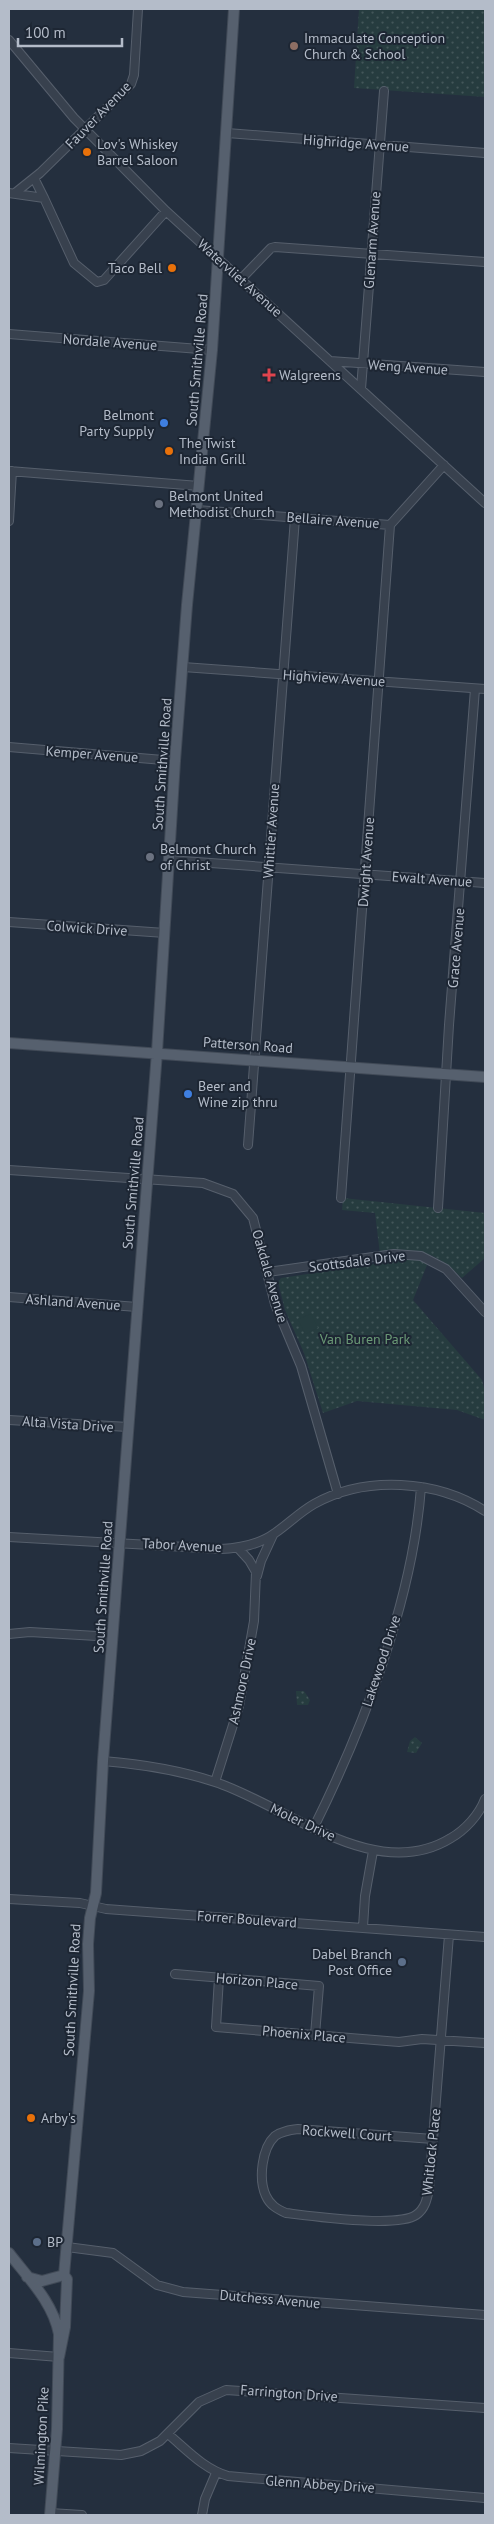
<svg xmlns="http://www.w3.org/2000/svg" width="494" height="2524" font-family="'PT Sans',sans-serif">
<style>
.grass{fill:url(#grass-dots)}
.garden{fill:#263c3f}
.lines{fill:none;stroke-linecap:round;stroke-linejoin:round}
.minor-casing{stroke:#565f6c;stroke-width:10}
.major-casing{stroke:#414a57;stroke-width:12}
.minor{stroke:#38414e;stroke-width:8}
.major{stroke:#56606e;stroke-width:10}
.education-dot{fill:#8d6e63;stroke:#1d2633;stroke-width:2}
.food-dot{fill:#e8710a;stroke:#1d2633;stroke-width:2}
.health-dot{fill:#e0444e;stroke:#1d2633;stroke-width:2}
.shop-dot{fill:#3f7fe0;stroke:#1d2633;stroke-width:2}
.worship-dot{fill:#6b7280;stroke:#1d2633;stroke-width:2}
.service-dot{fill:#5c6f8a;stroke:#1d2633;stroke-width:2}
.labels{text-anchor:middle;stroke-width:4;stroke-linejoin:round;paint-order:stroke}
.poi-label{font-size:14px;fill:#b4bcc9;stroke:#1d2633;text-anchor:start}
.street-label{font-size:14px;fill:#b4bcc9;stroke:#1d2633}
.park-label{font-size:14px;fill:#6b9a76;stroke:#1d2633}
</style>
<defs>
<pattern id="grass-dots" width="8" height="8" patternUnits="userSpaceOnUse" patternTransform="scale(1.25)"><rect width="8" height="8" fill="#263c3f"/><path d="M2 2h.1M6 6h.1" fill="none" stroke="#435659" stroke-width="1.8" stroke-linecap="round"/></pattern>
</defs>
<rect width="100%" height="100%" fill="#242f3e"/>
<path class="grass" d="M 359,9 L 485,9 L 485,97 L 354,88 Z
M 343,1198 L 485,1213 L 485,1258 L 462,1278 L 447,1264 L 431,1255 L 413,1300 L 482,1380 L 485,1392 L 485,1420 L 457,1410 L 357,1401 L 323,1413 L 304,1353 L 285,1310 L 278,1282 L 281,1278 L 381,1263 L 375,1213 L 342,1210 Z
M 296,1691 L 304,1691 L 310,1700 L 308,1705 L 297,1705 Z
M 415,1737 L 422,1743 L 416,1753 L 407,1752 L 410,1741 Z"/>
<path class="garden" d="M 311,1314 L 318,1328 L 305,1334 L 298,1319 Z"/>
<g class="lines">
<defs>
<path id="minor" d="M 9,40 L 74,118 L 166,211 L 485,503
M 227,133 L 485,153
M 34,178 L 44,198
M 9,193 L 44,198 L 74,263 L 97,282 L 104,280 L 166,211
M 15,193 L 40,173 L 131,84 L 134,75 L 138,9
M 241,279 L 271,248 L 275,247 L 485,262
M 9,334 L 212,350
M 330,361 L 485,372
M 361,389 L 384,91
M 9,471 L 199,486
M 197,510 L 390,525 L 444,465
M 9,521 L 12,471
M 183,667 L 485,689
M 9,747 L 175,761
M 169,860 L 485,883
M 9,922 L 165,933
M 248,1145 L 295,518
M 9,1170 L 203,1183 L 233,1194 L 253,1218 L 275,1304 L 301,1366 L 338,1494
M 341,1198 L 390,525
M 438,1208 L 449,1025 L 475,689
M 268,1272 L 394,1254 L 421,1256 L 446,1269 L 485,1312
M 9,1297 L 137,1307
M 9,1420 L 128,1427
M 9,1537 L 221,1549 C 240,1548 259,1545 275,1533 C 288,1524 300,1512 314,1504 C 366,1475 437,1480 485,1511
M 257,1576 L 261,1561 L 273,1535
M 9,1634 L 30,1632 L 113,1637
M 103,1761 C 141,1764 179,1770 215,1782 C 286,1805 375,1885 451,1838 C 465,1830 479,1815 485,1799
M 215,1782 L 239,1706 L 254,1621 L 256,1572 L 249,1560 L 238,1548
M 314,1827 C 364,1726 413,1599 421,1487
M 9,1899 L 80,1903 L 106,1909 L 485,1937
M 363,1927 L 365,1896 L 373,1851
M 175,1974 L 319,1986 L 315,2035
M 219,1978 L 216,2027 L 399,2042 L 422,2039 L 485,2043
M 433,2139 L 298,2129 C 290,2130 282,2131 275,2136 C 262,2148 258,2179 266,2196 C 270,2205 277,2209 286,2213 C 311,2216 397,2228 416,2215 C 425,2209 427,2199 429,2189 L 449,1935
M 67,2247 L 113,2253 L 157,2285 L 183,2292 L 485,2315
M 9,2353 L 59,2357
M 168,2434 C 187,2450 204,2469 228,2476 L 485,2498
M 9,2448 L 121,2455 L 141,2451 L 160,2441 L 199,2402 L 226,2390 L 485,2408
M 50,2513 L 82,2515
M 202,2515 L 205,2499 L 216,2473"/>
<path id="major" d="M 9,1043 L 485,1077
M 9,2253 C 28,2278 53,2302 59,2334 L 57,2429 L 50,2515
M 27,2277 L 42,2281 L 64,2275
M 59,2357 L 65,2327 L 67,2279 L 64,2275 L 89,1991 L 88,1944 L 90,1918 L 96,1893 L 103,1761 L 157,1052 L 175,761 L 187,605 L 212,350 L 234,9"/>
</defs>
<use href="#minor" class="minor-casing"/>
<use href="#major" class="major-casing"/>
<use href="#minor" class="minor"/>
<use href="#major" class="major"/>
</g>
<circle class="education-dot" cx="294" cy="46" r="5"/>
<g class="food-dot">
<circle cx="87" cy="152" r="5"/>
<circle cx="172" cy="268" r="5"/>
<circle cx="169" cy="451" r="5"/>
<circle cx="31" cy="2118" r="5"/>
</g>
<path class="health-dot" d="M266.5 367.5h5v5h5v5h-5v5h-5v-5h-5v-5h5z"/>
<g class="shop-dot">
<circle cx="164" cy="423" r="5"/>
<circle cx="188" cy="1094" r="5"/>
</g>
<g class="worship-dot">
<circle cx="159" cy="504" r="5"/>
<circle cx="150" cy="857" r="5"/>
</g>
<g class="service-dot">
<circle cx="402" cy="1962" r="5"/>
<circle cx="37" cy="2242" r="5"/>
</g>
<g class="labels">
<g class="poi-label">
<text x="304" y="43">Immaculate Conception<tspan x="304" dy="16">Church &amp; School</tspan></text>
<text x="97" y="149">Lov's Whiskey<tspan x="97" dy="16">Barrel Saloon</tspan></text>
<text x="162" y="273" text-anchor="end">Taco Bell</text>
<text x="279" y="380">Walgreens</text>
<text x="154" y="420" text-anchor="end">Belmont<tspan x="154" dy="16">Party Supply</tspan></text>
<text x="179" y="448">The Twist<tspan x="179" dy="16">Indian Grill</tspan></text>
<text x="169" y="501">Belmont United<tspan x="169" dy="16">Methodist Church</tspan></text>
<text x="160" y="854">Belmont Church<tspan x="160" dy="16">of Christ</tspan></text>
<text x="198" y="1091">Beer and<tspan x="198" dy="16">Wine zip thru</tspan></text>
<text x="392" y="1959" text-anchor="end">Dabel Branch<tspan x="392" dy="16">Post Office</tspan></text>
<text x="41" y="2123">Arby's</text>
<text x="47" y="2247">BP</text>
</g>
<g class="street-label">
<text transform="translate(98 115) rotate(-46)" y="5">Fauver Avenue</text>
<text transform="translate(356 143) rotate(4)" y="5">Highridge Avenue</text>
<text transform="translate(372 240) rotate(-86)" y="5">Glenarm Avenue</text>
<text transform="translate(240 278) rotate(42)" y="5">Watervliet Avenue</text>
<text transform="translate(110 342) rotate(4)" y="5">Nordale Avenue</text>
<text transform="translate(197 360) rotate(-85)" y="5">South Smithville Road</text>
<text transform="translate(408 367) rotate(4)" y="5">Weng Avenue</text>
<text transform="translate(333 520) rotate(4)" y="5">Bellaire Avenue</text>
<text transform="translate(334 678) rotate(4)" y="5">Highview Avenue</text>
<text transform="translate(92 754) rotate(4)" y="5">Kemper Avenue</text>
<text transform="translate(162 764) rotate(-86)" y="5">South Smithville Road</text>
<text transform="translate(271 831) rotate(-86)" y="5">Whittier Avenue</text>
<text transform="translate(366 862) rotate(-86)" y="5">Dwight Avenue</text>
<text transform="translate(432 879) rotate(4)" y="5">Ewalt Avenue</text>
<text transform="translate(87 928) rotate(4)" y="5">Colwick Drive</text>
<text transform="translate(456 948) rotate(-85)" y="5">Grace Avenue</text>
<text transform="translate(248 1045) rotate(4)" y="5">Patterson Road</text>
<text transform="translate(133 1183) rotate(-85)" y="5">South Smithville Road</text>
<text transform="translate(357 1261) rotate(-7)" y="5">Scottsdale Drive</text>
<text transform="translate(270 1276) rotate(74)" y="5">Oakdale Avenue</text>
<text transform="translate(73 1302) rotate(4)" y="5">Ashland Avenue</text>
<text transform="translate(68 1424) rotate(4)" y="5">Alta Vista Drive</text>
<text transform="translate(182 1545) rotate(3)" y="5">Tabor Avenue</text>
<text transform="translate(103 1587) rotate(-86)" y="5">South Smithville Road</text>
<text transform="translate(381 1661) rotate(-72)" y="5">Lakewood Drive</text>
<text transform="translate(242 1681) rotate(-78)" y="5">Ashmore Drive</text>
<text transform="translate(303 1822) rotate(25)" y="5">Moler Drive</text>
<text transform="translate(247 1919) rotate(4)" y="5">Forrer Boulevard</text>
<text transform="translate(257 1981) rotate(5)" y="5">Horizon Place</text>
<text transform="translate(72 1990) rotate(-87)" y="5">South Smithville Road</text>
<text transform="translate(304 2034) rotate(5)" y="5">Phoenix Place</text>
<text transform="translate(347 2133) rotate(4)" y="5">Rockwell Court</text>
<text transform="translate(431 2152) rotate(-84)" y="5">Whitlock Place</text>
<text transform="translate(270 2299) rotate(5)" y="5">Dutchess Avenue</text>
<text transform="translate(289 2393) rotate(4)" y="5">Farrington Drive</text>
<text transform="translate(41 2436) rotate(-87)" y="5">Wilmington Pike</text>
<text transform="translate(320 2484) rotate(4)" y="5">Glenn Abbey Drive</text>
</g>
<g class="park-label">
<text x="365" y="1344">Van Buren Park</text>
</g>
</g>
<rect width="494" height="2524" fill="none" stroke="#b4bcc9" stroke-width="20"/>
<path d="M18 38v8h104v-8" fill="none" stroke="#b4bcc9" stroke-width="2.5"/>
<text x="25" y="38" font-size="15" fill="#b4bcc9" stroke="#1d2633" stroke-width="4" paint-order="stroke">100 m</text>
</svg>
